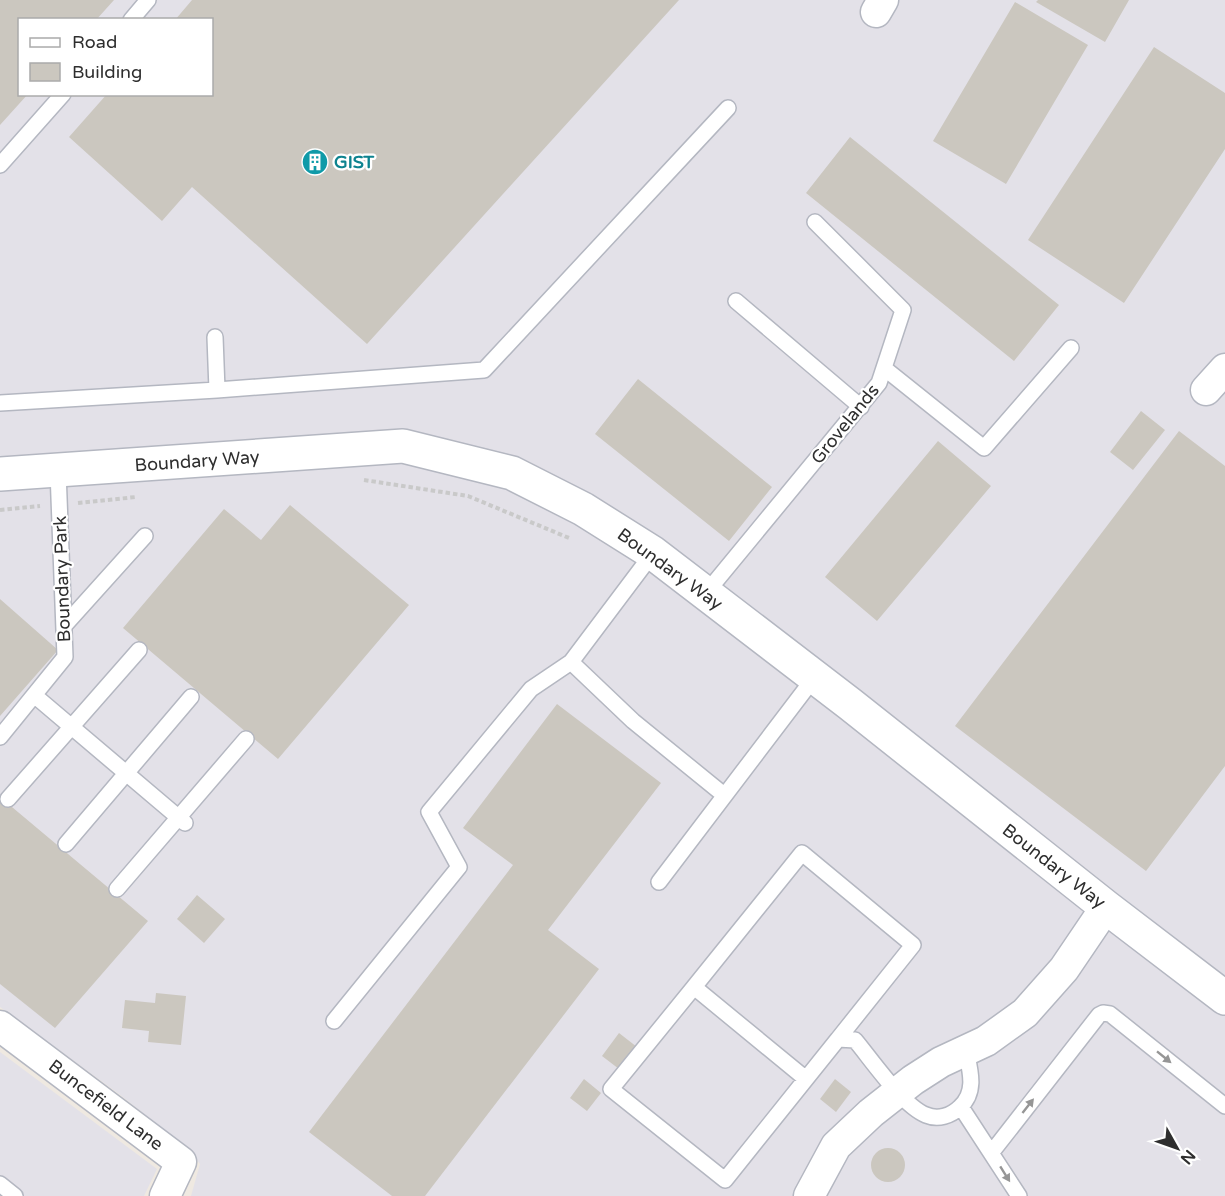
<svg xmlns="http://www.w3.org/2000/svg" width="1225" height="1196" font-family="'Varela Round',sans-serif">
<style>
.industrial{fill:#e3e1e8;fill-rule:evenodd}
.building{fill:#cbc7bf}
.lines{fill:none;stroke-linecap:round;stroke-linejoin:round}
.lane-casing{stroke:#b4b7c1;stroke-width:18}
.street-casing{stroke:#b4b7c1;stroke-width:33}
.secondary-casing{stroke:#b4b7c1;stroke-width:36}
.path{stroke:#c9c9c9;stroke-width:4;stroke-dasharray:4.5 3;stroke-linecap:butt}
.lane{stroke:#fff;stroke-width:15}
.street{stroke:#fff;stroke-width:30}
.secondary{stroke:#fff;stroke-width:33}
.oneway{fill:#969696}
.labels{text-anchor:middle;stroke-width:4.5;stroke-linejoin:round;paint-order:stroke}
.culture-label{font-size:18px;font-weight:bold;fill:#0d838f;stroke:#fff;text-anchor:start}
.street-label{font-size:18px;fill:#2e2e2e;stroke:#fff}
</style>
<rect width="100%" height="100%" fill="#efe9e1"/>
<path class="industrial" d="M 0,0 L 1225,0 L 1225,1196 L 191,1196 L 200,1164 L 189,1150 L 119,1094 L 0,1007 ZM 20,20 L 212,20 L 212,94 L 20,94 Z
M 0,1052 L 157,1169 L 144,1196 L 0,1196 Z"/>
<path class="building" d="M 0,0 L 114,0 L 96,20 L 20,20 L 20,94 L 28,94 L 0,125 Z
M 192,0 L 679,0 L 367,344 L 192,187 L 162,221 L 69,137 L 107,94 L 212,94 L 212,20 L 175,20 Z
M 1038,0 L 1129,0 L 1105,42 L 1036,2 Z
M 1015,2 L 1088,45 L 1006,184 L 933,141 Z
M 1154,47 L 1225,93 L 1225,149 L 1124,303 L 1028,240 Z
M 850,137 L 1059,305 L 1014,361 L 806,193 Z
M 638,379 L 772,487 L 729,541 L 595,434 Z
M 1141,411 L 1165,430 L 1133,470 L 1110,452 Z
M 1179,431 L 1225,466 L 1225,766 L 1146,871 L 955,726 Z
M 938,441 L 991,486 L 877,621 L 825,577 Z
M 290,505 L 409,605 L 278,759 L 123,628 L 224,509 L 261,540 Z
M 0,599 L 58,650 L 0,716 Z
M 557,704 L 661,783 L 548,930 L 599,969 L 425,1196 L 392,1196 L 309,1132 L 513,865 L 463,828 Z
M 0,797 L 148,921 L 55,1028 L 0,984 Z
M 197,895 L 225,919 L 204,943 L 177,919 Z
M 156,993 L 186,996 L 181,1045 L 148,1042 L 149,1031 L 122,1028 L 125,1000 L 155,1003 Z
M 619,1033 L 637,1047 L 619,1069 L 602,1056 Z
M 584,1079 L 601,1093 L 587,1111 L 570,1098 Z
M 835,1079 L 851,1092 L 836,1112 L 820,1099 Z
M871 1165a17 17 0 1 1 34 0a17 17 0 1 1-34 0Z"/>
<g class="lines">
<defs>
<path id="lane" d="M 131,20 L 148,0
M 0,165 L 63,94
M 736,301 L 861,407
M 215,337 L 217,390
M 884,368 L 984,448 L 1071,348
M 0,403 L 217,390 L 484,370 L 728,108
M 653,553 L 571,662 L 633,721 L 724,795
M 706,593 L 879,383 L 903,310 L 815,222
M 64,626 L 145,536
M 34,695 L 185,823
M 0,737 L 65,657 L 58,471
M 8,799 L 139,650
M 66,844 L 191,697
M 659,882 L 814,678
M 117,889 L 246,739
M 694,987 L 802,853 L 913,945 L 838,1039
M 334,1021 L 459,867 L 429,812 L 531,689 L 571,662
M 806,1079 L 694,987 L 611,1089 L 725,1180 L 838,1039 L 855,1040 C 871,1059 903,1106 926,1115 C 938,1120 951,1116 960,1107 C 977,1092 970,1070 966,1051
M 961,1107 L 1019,1196
M 992,1152 L 1099,1015 L 1103,1013 L 1110,1014 L 1225,1106
M 0,1184 L 15,1196"/>
<path id="street" d="M 876,12 L 883,0
M 1206,390 L 1225,369
M 0,1026 L 181,1162 L 165,1196
M 809,1196 L 836,1146 L 871,1113 L 913,1080 L 941,1062 L 986,1041 L 1025,1013 L 1064,969 L 1106,907"/>
<path id="secondary" d="M 0,474 L 403,446 L 512,473 L 583,509 L 653,553 L 850,704 L 1106,907 L 1225,998"/>
</defs>
<use href="#lane" class="lane-casing"/>
<use href="#street" class="street-casing"/>
<use href="#secondary" class="secondary-casing"/>
<path class="path" d="M 364,480 L 468,496 L 569,538
M 78,503 L 136,497
M 0,510 L 40,506"/>
<use href="#lane" class="lane"/>
<use href="#street" class="street"/>
<use href="#secondary" class="secondary"/>
</g>
<defs><path id="oneway-solid" d="M-6-.8H1V-3.2L6.5 0L1 3.2V.8H-6Z" transform="scale(1.5)"/></defs>
<g class="oneway">
<use href="#oneway-solid" transform="translate(1164 1057) rotate(39)"/>
<use href="#oneway-solid" transform="translate(1028 1106) rotate(-52)"/>
<use href="#oneway-solid" transform="translate(1005 1174) rotate(58)"/>
</g>
<defs>
<symbol id="building-disc" viewBox="-11 -11 22 22"><circle r="9.5" fill="#0f9aa8" stroke="#fff"/><path d="M-4-6H4V6H1V3H-1V6H-4ZM-2.5-4.3h1.7v1.8h-1.7ZM.8-4.3h1.7v1.8H.8ZM-2.5-1h1.7V.8h-1.7ZM.8-1h1.7V.8H.8Z" fill="#fff"/></symbol>
</defs>
<g fill-rule="evenodd">
<use href="#building-disc" x="300" y="147" width="30" height="30"/>
</g>
<g class="labels">
<g class="culture-label">
<text x="334" y="168">GIST</text>
</g>
<g class="street-label">
<text transform="translate(845 424) rotate(-51)" y="6">Grovelands</text>
<text transform="translate(197 461) rotate(-4)" y="6">Boundary Way</text>
<text transform="translate(670 569) rotate(36)" y="6">Boundary Way</text>
<text transform="translate(62 579) rotate(-92)" y="6">Boundary Park</text>
<text transform="translate(1054 866) rotate(38)" y="6">Boundary Way</text>
<text transform="translate(106 1105) rotate(37)" y="6">Buncefield Lane</text>
</g>
</g>
<rect x="18" y="18" width="195" height="78" fill="#ffffff" stroke="#ababab" stroke-width="1.5"/>
<rect x="30" y="38" width="30" height="9" fill="#ffffff" stroke="#ababab" stroke-width="1.5"/>
<text x="72" y="48" font-size="18" fill="#2e2e2e">Road</text>
<rect x="30" y="63" width="30" height="18" fill="#cbc7bf" stroke="#ababab" stroke-width="1.5"/>
<text x="72" y="78" font-size="18" fill="#2e2e2e">Building</text>
<g transform="translate(1177 1148) rotate(130)" stroke="#ffffff" stroke-width="4.5" paint-order="stroke">
<path d="M0-4.5L10 22L0 15L-10 22Z" fill="#2e2e2e"/>
<text y="-9" font-size="16" font-weight="bold" text-anchor="middle" fill="#2e2e2e">N</text>
</g>
</svg>
